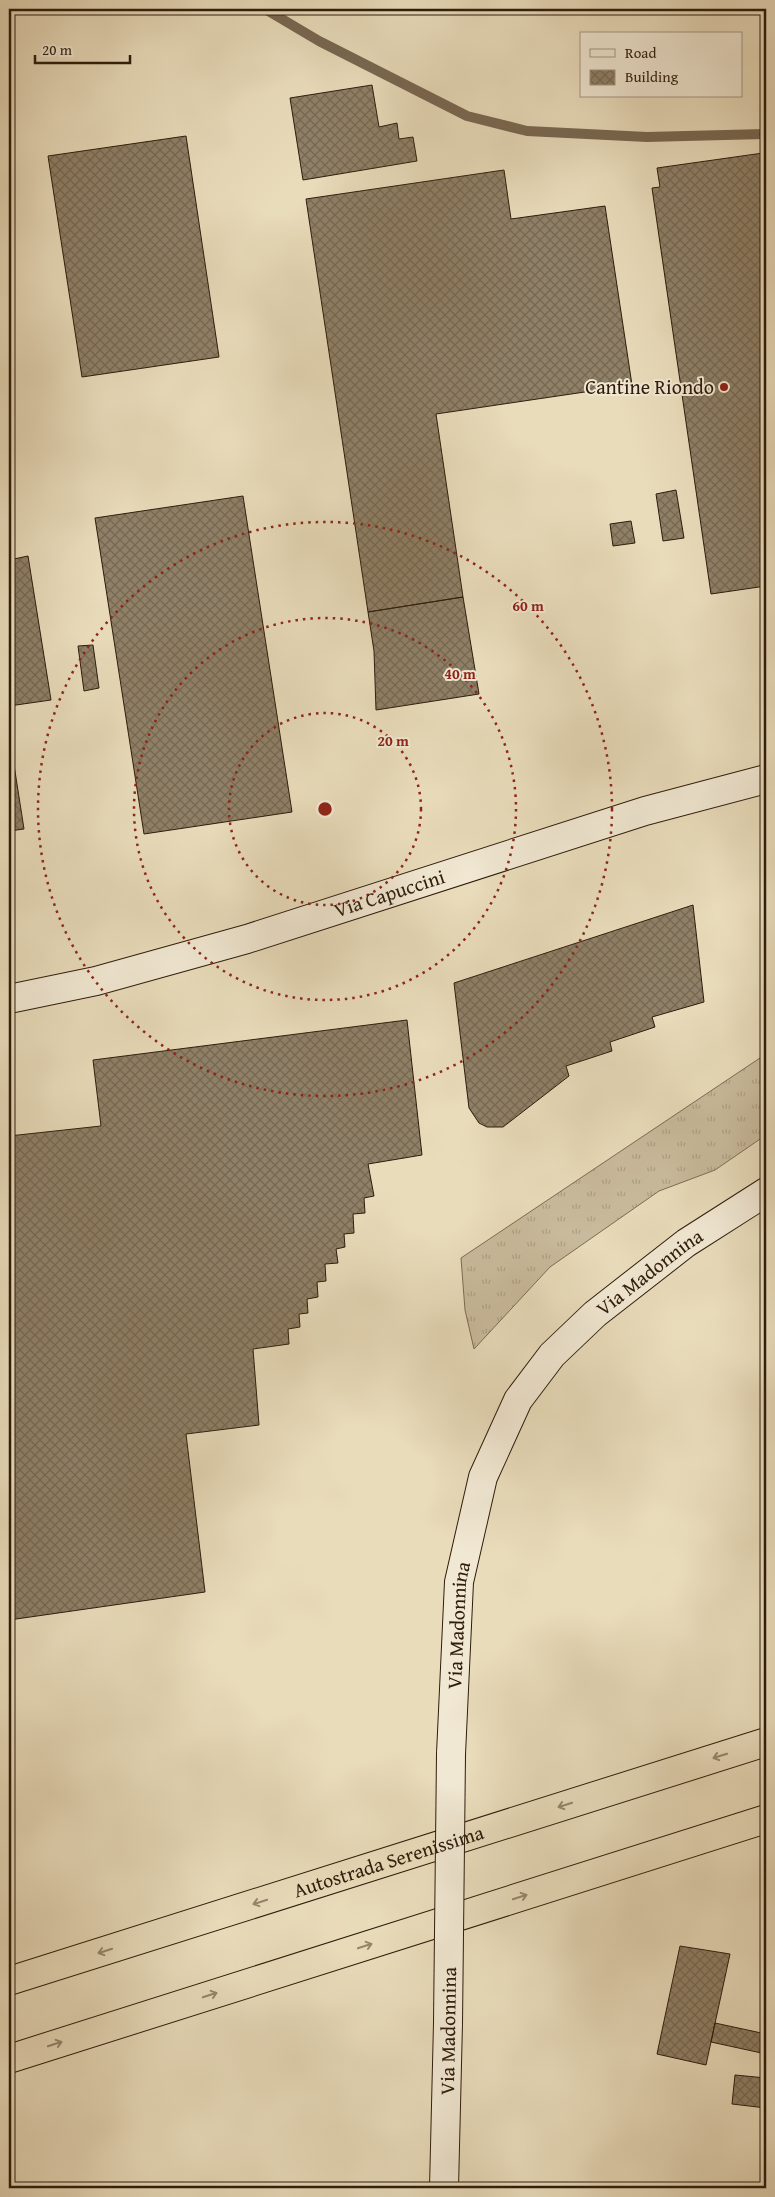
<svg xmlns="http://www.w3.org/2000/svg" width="775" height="2197" font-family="'Gentium Book Plus',serif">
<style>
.grass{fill:url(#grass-tufts);stroke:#7c6c54}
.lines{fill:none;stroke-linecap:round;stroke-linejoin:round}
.stream{stroke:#786852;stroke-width:10}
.building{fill:url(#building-cross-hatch);stroke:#2e1c0c}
.secondary-casing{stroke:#2e1c0c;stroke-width:30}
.highway-casing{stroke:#2e1c0c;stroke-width:30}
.secondary{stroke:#f1e8d3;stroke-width:28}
.highway{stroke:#e9dcbb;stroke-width:28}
.secondary-bridge-casing{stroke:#2e1c0c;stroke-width:30;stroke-linecap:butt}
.secondary-bridge{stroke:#f1e8d3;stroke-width:28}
.oneway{stroke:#95866c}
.ring{fill:none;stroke:#8f2418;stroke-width:2.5;stroke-dasharray:2.5 5}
.poi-dot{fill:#8f2418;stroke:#f1e8d3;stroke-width:2}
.labels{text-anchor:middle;stroke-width:4;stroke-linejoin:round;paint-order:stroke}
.poi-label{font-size:20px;fill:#2e1c0c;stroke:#f1e8d3;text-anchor:end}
.street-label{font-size:20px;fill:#2e1c0c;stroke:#f1e8d3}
.centre{fill:#8f2418;stroke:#f1e8d3;stroke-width:2.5}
.ring-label{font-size:15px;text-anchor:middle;font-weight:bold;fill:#8f2418;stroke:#f1e8d3;stroke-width:4;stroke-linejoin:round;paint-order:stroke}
</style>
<defs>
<pattern id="grass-tufts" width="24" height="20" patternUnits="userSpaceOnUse" patternTransform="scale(1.25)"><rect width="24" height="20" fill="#c9bb9d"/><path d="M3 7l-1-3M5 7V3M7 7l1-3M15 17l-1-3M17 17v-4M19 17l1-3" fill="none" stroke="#ada086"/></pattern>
<pattern id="building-cross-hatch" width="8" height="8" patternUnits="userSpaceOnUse" patternTransform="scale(1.25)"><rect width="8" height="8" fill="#8f8067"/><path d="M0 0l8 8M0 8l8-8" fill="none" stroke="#756853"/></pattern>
</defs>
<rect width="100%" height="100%" fill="#e9dcbb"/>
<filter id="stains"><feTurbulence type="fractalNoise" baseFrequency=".004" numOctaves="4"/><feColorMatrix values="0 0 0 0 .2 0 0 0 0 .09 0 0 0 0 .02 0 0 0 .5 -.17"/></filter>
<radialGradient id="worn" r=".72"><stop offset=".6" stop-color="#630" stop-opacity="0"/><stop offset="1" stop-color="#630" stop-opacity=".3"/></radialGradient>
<path class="grass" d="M 766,1054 L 766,1135 L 715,1170 L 659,1191 L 550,1267 L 474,1349 L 465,1310 L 461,1258 Z"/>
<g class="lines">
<path class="stream" d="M 265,9 L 319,41 L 467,116 L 527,131 L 647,137 L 766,134"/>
</g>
<path class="building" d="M 372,85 L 379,127 L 397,123 L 399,139 L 413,137 L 417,161 L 303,180 L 290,98 Z
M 760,133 L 766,134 L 766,174 L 763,153 Z
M 186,136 L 219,357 L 82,377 L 48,156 Z
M 763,153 L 766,174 L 766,586 L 711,594 L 652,188 L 660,187 L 657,168 Z
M 504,170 L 511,219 L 605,206 L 632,385 L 436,414 L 463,597 L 368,612 L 306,199 Z
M 676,490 L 684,538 L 663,541 L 656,494 Z
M 243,496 L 292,812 L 144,834 L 95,518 Z
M 631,521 L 635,543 L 613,546 L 610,524 Z
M 28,556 L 51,700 L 9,706 L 9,560 Z
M 463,597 L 479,694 L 376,710 L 374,651 L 368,612 Z
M 93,645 L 99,688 L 84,691 L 78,646 Z
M 9,733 L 24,829 L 9,831 Z
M 693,905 L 704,1002 L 652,1017 L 655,1027 L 610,1042 L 612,1051 L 566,1066 L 569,1076 L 503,1127 L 487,1127 L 479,1123 L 469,1108 L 454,983 Z
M 407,1020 L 422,1155 L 368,1164 L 374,1196 L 364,1198 L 365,1213 L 353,1214 L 354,1233 L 344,1234 L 345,1247 L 336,1249 L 338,1263 L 325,1264 L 326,1281 L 317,1282 L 318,1297 L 307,1299 L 308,1313 L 299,1314 L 300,1327 L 288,1329 L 289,1344 L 253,1349 L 259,1425 L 186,1434 L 205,1592 L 9,1620 L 9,1136 L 101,1126 L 93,1060 Z
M 680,1946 L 730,1954 L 706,2065 L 657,2054 Z
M 715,2023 L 766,2034 L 766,2054 L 711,2042 Z
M 735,2075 L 766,2078 L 766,2108 L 732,2104 Z"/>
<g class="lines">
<defs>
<g id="secondary">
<path id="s1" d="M 9,999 L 96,981 L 247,939 L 645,811 L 766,779"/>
<path id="s2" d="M 451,1754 L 459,1582 L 483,1477 L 518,1400 L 552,1355 L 595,1314 L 686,1243 L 766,1192"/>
<path d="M 444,2188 L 448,2023"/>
</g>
<g id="highway">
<path id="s3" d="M 9,1981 L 766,1742"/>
<path d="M 9,2059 L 766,1819"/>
</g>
</defs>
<use href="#secondary" class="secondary-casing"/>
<use href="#highway" class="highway-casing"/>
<use href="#secondary" class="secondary"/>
<use href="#highway" class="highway"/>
<defs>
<path id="secondary-bridge" d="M 448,2023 L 451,1754"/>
</defs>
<use href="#secondary-bridge" class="secondary-bridge-casing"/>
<use href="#secondary-bridge" class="secondary-bridge"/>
</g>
<defs><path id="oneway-shaft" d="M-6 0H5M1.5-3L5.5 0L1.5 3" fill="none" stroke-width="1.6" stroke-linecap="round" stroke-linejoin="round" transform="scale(1.25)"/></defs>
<g class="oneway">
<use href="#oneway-shaft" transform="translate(720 1756) rotate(163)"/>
<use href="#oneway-shaft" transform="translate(565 1805) rotate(162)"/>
<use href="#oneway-shaft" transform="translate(520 1897) rotate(-18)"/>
<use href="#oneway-shaft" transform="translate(260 1902) rotate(162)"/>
<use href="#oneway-shaft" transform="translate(365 1946) rotate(-18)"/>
<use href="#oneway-shaft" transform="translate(105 1951) rotate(162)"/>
<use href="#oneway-shaft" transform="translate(210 1995) rotate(-18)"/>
<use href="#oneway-shaft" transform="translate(55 2044) rotate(-18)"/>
</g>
<g class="ring">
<circle cx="325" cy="809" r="96"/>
<circle cx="325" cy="809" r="191"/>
<circle cx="325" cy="809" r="287"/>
</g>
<circle class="poi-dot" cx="724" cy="387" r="5"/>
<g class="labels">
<g class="poi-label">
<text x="714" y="394">Cantine Riondo</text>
</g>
<g class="street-label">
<text dy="7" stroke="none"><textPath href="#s1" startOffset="395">Via Capuccini</textPath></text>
<text dy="7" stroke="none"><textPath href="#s2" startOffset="549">Via Madonnina</textPath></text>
<text dy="7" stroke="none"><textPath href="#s2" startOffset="129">Via Madonnina</textPath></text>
<text dy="7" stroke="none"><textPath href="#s3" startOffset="398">Autostrada Serenissima</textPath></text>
<text transform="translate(448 2031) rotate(-89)" y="7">Via Madonnina</text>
</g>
</g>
<circle cx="325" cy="809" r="8" class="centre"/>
<g class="ring-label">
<text x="528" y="611">60 m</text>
<text x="460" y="679">40 m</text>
<text x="393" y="746">20 m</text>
</g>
<rect width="775" height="2197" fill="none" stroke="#e9dcbb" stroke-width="30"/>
<rect x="10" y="10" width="755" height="2177" fill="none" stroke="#2e1c0c" stroke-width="2.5"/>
<rect x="15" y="15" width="745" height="2167" fill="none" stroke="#2e1c0c"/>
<rect x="580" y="32" width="162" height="65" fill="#f1e8d3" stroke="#a39683"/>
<rect x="590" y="49" width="25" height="8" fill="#f1e8d3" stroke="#a39683"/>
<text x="625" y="58" font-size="15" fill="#2e1c0c">Road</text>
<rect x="590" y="70" width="25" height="15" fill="url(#building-cross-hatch)" stroke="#a39683"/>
<text x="625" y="82" font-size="15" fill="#2e1c0c">Building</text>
<path d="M35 55v8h95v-8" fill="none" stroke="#2e1c0c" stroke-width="2.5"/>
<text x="42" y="55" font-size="15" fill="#2e1c0c" stroke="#f1e8d3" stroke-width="4" paint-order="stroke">20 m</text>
<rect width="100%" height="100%" filter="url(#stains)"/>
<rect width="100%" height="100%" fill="url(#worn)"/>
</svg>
